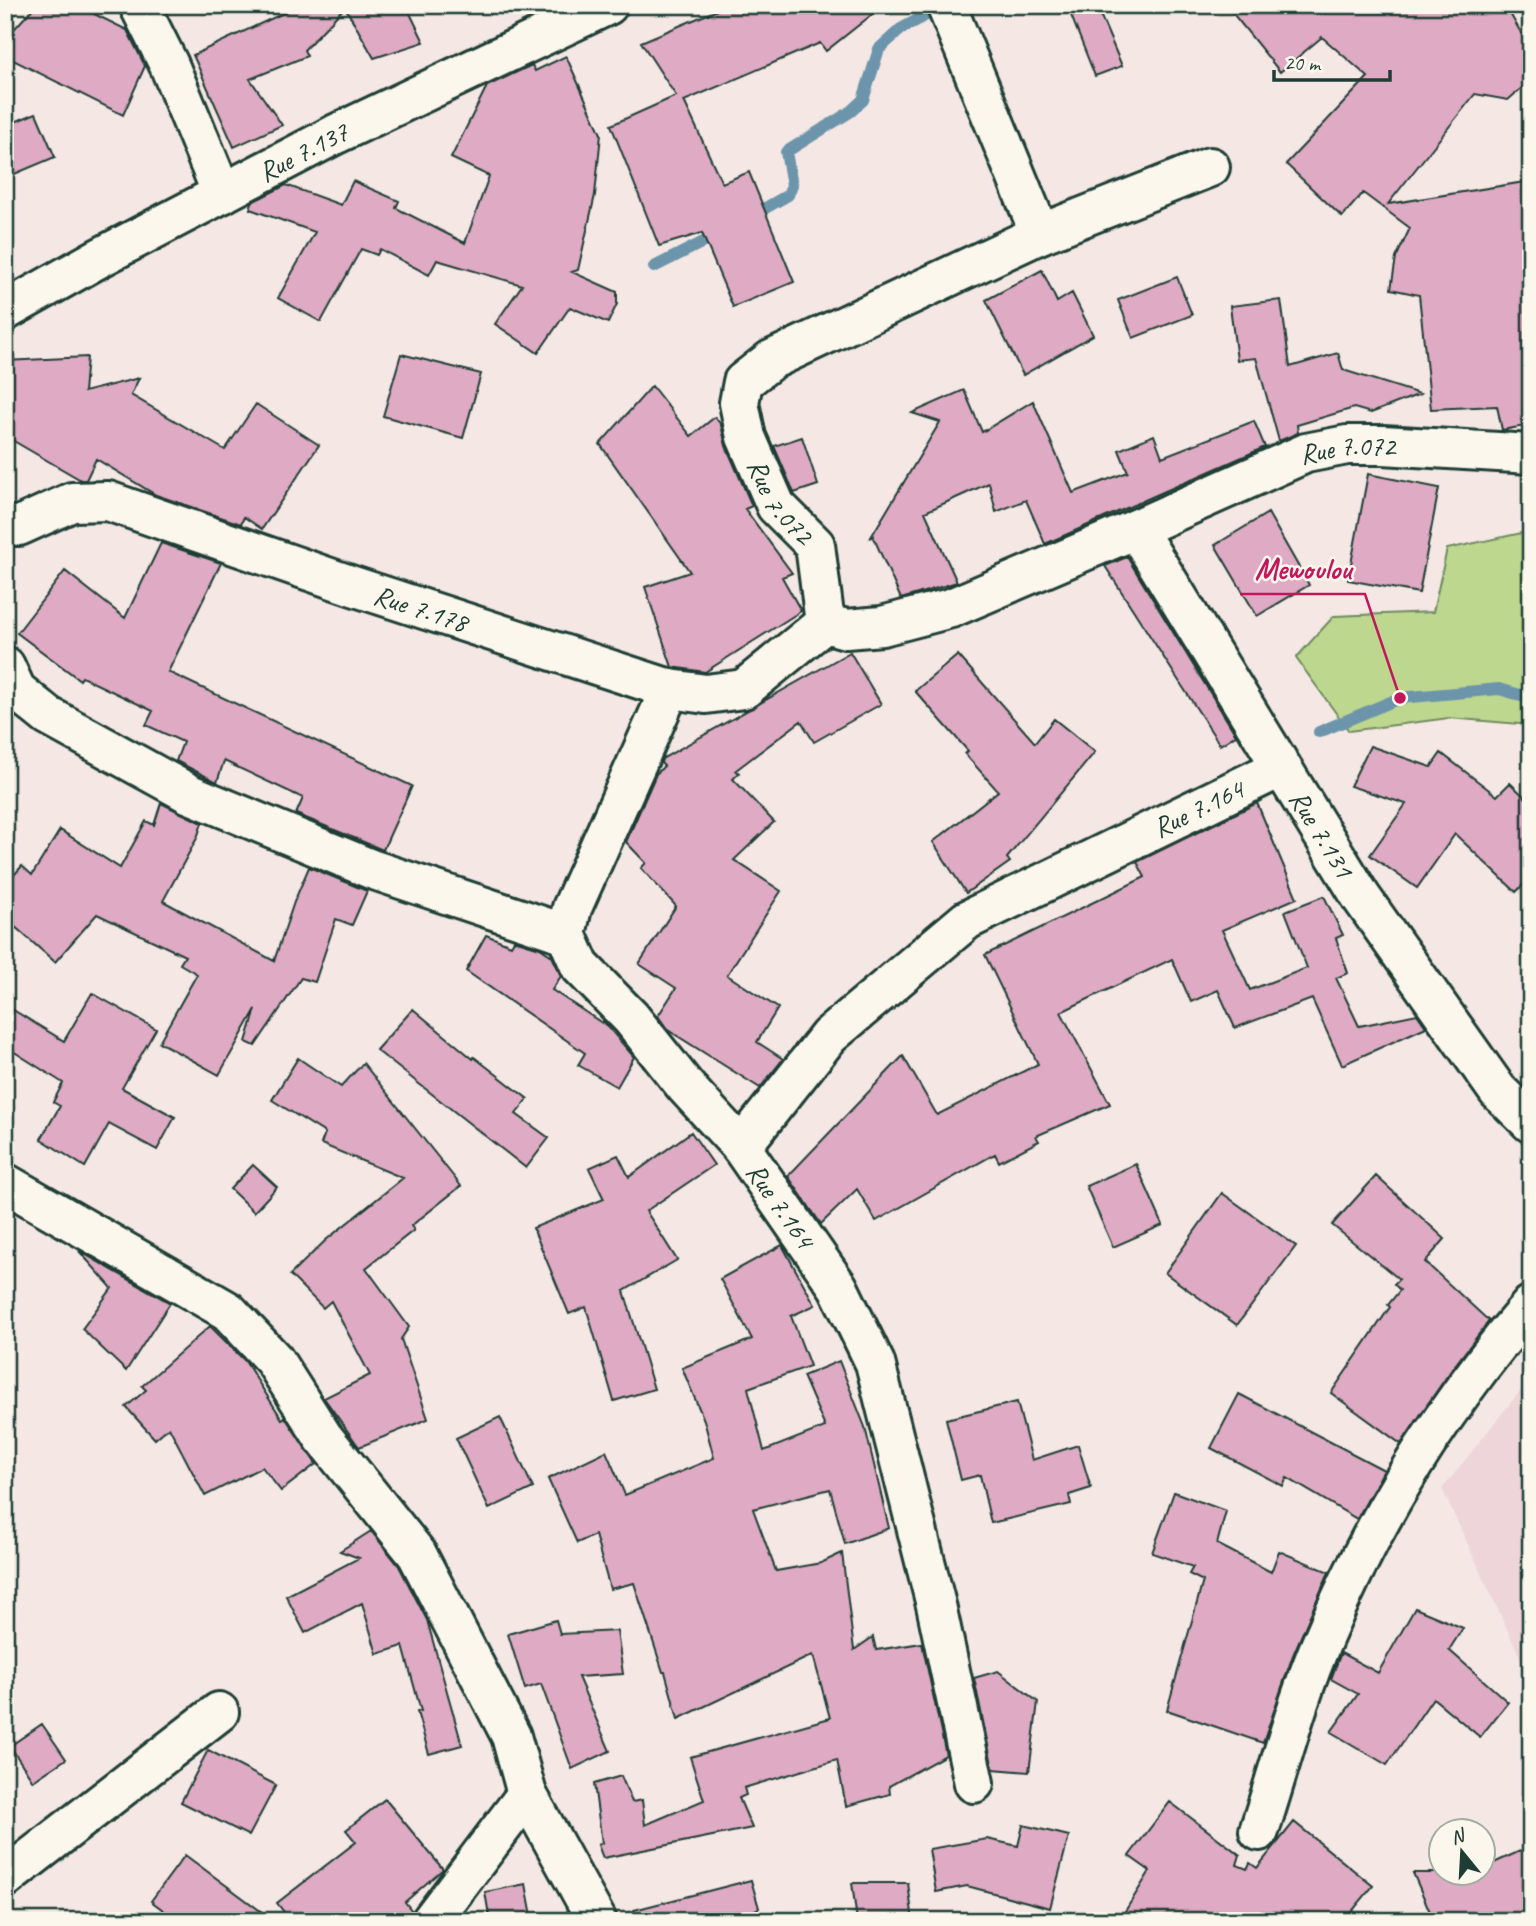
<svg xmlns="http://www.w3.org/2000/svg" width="1536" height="1926" font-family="Caveat,sans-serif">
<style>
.built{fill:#eed5da}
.green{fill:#bed78e;stroke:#6e8a61;stroke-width:2}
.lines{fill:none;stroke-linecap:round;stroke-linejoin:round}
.stream{stroke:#6c95ac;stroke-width:12}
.building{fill:#dfaac3;stroke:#1f3d34;stroke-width:2}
.street-casing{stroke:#1f3d34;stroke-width:44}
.street{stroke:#fbf7ec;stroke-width:38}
.labels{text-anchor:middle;stroke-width:5;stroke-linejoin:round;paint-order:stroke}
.street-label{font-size:28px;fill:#1f3d34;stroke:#fbf7ec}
.leader{fill:none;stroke:#c2185b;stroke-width:2.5}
.callout-dot{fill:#c2185b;stroke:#fbf7ec;stroke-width:2.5}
.callout-label{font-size:30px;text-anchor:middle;font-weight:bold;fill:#c2185b;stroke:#fbf7ec;stroke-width:5;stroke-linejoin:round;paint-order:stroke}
</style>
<rect width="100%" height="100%" fill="#f5e8e4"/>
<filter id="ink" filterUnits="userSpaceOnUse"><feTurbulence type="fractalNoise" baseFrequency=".0143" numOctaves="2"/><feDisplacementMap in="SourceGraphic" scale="14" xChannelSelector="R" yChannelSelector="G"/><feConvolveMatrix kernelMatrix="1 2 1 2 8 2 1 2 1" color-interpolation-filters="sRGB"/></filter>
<g filter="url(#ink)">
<path class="built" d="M 1531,1377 L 1531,1681 L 1442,1489 Z"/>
<path class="green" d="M 1531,531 L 1531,725 L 1449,718 L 1349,731 L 1296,658 L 1334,616 L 1433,612 L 1447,549 Z"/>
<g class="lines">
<path class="stream" d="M 750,217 L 788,195 L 792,185 L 786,152 L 850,112 L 863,100 L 879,49 L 901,29 L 930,13
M 654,267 L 719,234
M 1319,732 L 1400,698 L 1499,689 L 1531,698"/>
</g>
<path class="building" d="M 36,5 L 76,5 L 127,30 L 145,66 L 123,115 L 5,56 L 5,39 Z
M 301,5 L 406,5 L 424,42 L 374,58 L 345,7 L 304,50 L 307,56 L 250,79 L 282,125 L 234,147 L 193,55 Z
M 729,5 L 884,5 L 826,51 L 820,43 L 684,101 L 722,183 L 749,172 L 794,282 L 733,307 L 702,233 L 659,246 L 611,125 L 676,96 L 641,42 Z
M 1067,5 L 1096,5 L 1122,66 L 1095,76 Z
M 1226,5 L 1505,5 L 1531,50 L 1531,80 L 1508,100 L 1475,94 L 1388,204 L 1531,181 L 1531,425 L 1502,430 L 1497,406 L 1431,409 L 1419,295 L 1391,289 L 1396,258 L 1410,228 L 1363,193 L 1342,217 L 1286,164 L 1368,77 L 1322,37 L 1280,72 Z
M 566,56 L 601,134 L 595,195 L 578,270 L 572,272 L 617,292 L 617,304 L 608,323 L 570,307 L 538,353 L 495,324 L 522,285 L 437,260 L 429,275 L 380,249 L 377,255 L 361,249 L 321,322 L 278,298 L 315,232 L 250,209 L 252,202 L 286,185 L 341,205 L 353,181 L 399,201 L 396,208 L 465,243 L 489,176 L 451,158 L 487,86 L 532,65 L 535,71 Z
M 36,113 L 55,157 L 5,178 L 5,126 Z
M 1042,270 L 1057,302 L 1072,293 L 1093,335 L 1023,375 L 986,300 Z
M 1177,277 L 1192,315 L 1133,338 L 1118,300 Z
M 1281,300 L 1290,367 L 1338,353 L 1343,370 L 1420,394 L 1371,413 L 1354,408 L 1297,425 L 1298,433 L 1279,441 L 1256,358 L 1237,360 L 1230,306 Z
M 401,354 L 481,374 L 463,438 L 383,416 Z
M 87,357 L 84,392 L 139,378 L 131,395 L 225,450 L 256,404 L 319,445 L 262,529 L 244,517 L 241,524 L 156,495 L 96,459 L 86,480 L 81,480 L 5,436 L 5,361 Z
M 652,386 L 691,436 L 715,417 L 721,425 L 726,446 L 752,506 L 745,509 L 792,573 L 782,577 L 801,611 L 705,672 L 672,667 L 645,587 L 690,572 L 600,444 Z
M 964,390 L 982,432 L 1033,401 L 1073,493 L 1128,472 L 1119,450 L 1154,435 L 1162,457 L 1254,421 L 1265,447 L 1045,544 L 1026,500 L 996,512 L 989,483 L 925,512 L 957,582 L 901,599 L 873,536 L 871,537 L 940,422 L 912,413 Z
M 802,437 L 818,485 L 794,493 L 774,446 Z
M 1368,474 L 1439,488 L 1419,593 L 1348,580 Z
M 1268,513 L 1309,585 L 1257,616 L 1215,545 Z
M 161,543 L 221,563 L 168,672 L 412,786 L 383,850 L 296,814 L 303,798 L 224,761 L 217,782 L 176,761 L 183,742 L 146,725 L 153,711 L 82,677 L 80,680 L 17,633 L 65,571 L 125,618 Z
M 1127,557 L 1236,735 L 1220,745 L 1105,566 Z
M 850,652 L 881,704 L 814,742 L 801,721 L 736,770 L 739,773 L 733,779 L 774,822 L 734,860 L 781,891 L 727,975 L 778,1008 L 757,1042 L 783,1059 L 760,1088 L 668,1030 L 658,1016 L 676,988 L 639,964 L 676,906 L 641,868 L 646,863 L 626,842 L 656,774 L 664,766 L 661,763 L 662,759 Z
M 958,655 L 1035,743 L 1054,719 L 1095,752 L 1007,858 L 1010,862 L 966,893 L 933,842 L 998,791 L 965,754 L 968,751 L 915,691 Z
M 1370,746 L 1431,767 L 1441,753 L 1497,796 L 1510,783 L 1531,803 L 1531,877 L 1516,892 L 1455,834 L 1417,888 L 1370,855 L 1406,804 L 1350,786 Z
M 161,803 L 202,823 L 197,838 L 163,901 L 274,961 L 294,902 L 309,867 L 367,891 L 352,925 L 336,919 L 315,982 L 301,978 L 255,1046 L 246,1042 L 256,1009 L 219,1075 L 159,1042 L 197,974 L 180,964 L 185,956 L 97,914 L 55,962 L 5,918 L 5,885 L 22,866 L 32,875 L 60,830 L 120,868 L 146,821 L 154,825 Z
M 1257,803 L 1297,898 L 1222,930 L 1250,990 L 1307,968 L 1285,911 L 1324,896 L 1343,935 L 1336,938 L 1348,973 L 1336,978 L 1359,1026 L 1417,1014 L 1426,1027 L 1342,1065 L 1312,999 L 1235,1028 L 1218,990 L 1191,1002 L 1172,959 L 1061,1012 L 1110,1104 L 1036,1136 L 1039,1141 L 999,1162 L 995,1154 L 876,1221 L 857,1189 L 821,1224 L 788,1176 L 903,1056 L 937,1115 L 1038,1064 L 985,955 L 1145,877 L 1137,862 Z
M 486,935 L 511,945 L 514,940 L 540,948 L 552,956 L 561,976 L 552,990 L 602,1023 L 603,1021 L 634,1057 L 617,1087 L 578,1065 L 585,1053 L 466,971 Z
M 92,993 L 156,1029 L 122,1088 L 175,1117 L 157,1150 L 109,1124 L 85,1167 L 41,1139 L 60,1106 L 53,1102 L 63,1083 L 5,1046 L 5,1005 L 64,1041 Z
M 413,1009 L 473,1059 L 474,1057 L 528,1099 L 516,1114 L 549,1138 L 526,1168 L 376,1050 Z
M 298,1058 L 341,1087 L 363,1063 L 461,1186 L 411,1226 L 414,1230 L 366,1268 L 409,1327 L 401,1339 L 428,1419 L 359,1447 L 324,1398 L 370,1375 L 331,1301 L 323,1308 L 290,1275 L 326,1240 L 403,1178 L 321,1144 L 325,1133 L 272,1100 Z
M 691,1132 L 714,1165 L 646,1211 L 677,1260 L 624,1291 L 654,1389 L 614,1401 L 586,1307 L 569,1314 L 533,1228 L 604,1199 L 589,1168 L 618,1155 L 629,1177 Z
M 1136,1164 L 1163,1225 L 1113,1247 L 1086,1186 Z
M 253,1165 L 277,1187 L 254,1212 L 230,1189 Z
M 1376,1176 L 1445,1239 L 1425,1262 L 1489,1321 L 1452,1369 L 1401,1444 L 1331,1393 L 1390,1307 L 1388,1305 L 1400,1290 L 1394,1284 L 1399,1279 L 1332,1225 Z
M 1222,1193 L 1296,1246 L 1237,1325 L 1165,1273 Z
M 782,1245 L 815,1305 L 791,1316 L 810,1366 L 748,1388 L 764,1451 L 825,1427 L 803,1376 L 839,1361 L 865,1427 L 889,1528 L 845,1544 L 830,1489 L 753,1509 L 776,1571 L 821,1563 L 842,1553 L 854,1650 L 873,1637 L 876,1650 L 922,1643 L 946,1755 L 889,1786 L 890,1794 L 846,1806 L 837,1760 L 744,1788 L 746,1795 L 739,1798 L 752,1828 L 603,1858 L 598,1845 L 602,1843 L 594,1784 L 621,1776 L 632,1802 L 642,1800 L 645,1825 L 704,1800 L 690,1757 L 830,1718 L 813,1655 L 678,1719 L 665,1672 L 663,1672 L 634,1583 L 610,1589 L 595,1535 L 577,1543 L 548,1479 L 606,1451 L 625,1495 L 714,1458 L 704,1420 L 682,1368 L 752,1339 L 720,1279 Z
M 79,1251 L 170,1303 L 126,1371 L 82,1329 L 112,1288 Z
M 210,1326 L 245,1361 L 282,1419 L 285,1417 L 316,1464 L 281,1491 L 262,1467 L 205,1496 L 169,1427 L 155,1439 L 126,1407 L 146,1390 L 142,1386 Z
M 1239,1394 L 1384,1470 L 1357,1519 L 1287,1478 L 1283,1486 L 1211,1448 Z
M 1017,1402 L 1032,1460 L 1078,1445 L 1091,1488 L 1069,1495 L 1071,1504 L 991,1523 L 980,1475 L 961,1480 L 946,1419 Z
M 500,1417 L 533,1488 L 489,1509 L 456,1438 Z
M 1174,1492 L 1226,1511 L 1217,1544 L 1271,1572 L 1279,1551 L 1329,1572 L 1293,1655 L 1263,1743 L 1167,1710 L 1203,1581 L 1189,1574 L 1193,1567 L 1152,1553 Z
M 371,1531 L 399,1566 L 427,1620 L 462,1745 L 429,1754 L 417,1712 L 421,1711 L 403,1646 L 377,1654 L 362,1603 L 305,1633 L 286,1596 L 359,1558 L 340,1551 Z
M 1415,1608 L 1463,1628 L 1449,1650 L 1508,1702 L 1480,1737 L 1433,1698 L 1387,1765 L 1331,1732 L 1358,1694 L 1331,1679 L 1341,1653 L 1378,1673 Z
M 556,1620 L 560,1634 L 617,1631 L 623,1674 L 578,1677 L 610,1751 L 572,1769 L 541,1684 L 525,1689 L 508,1634 Z
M 998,1671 L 1038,1702 L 1029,1772 L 993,1769 L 974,1678 Z
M 42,1724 L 66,1759 L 33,1781 L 10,1746 Z
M 208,1750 L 276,1785 L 249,1836 L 181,1802 Z
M 385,1799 L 443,1869 L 405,1902 L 412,1911 L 410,1921 L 291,1921 L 277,1903 L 356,1842 L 346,1830 Z
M 1170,1802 L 1240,1855 L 1237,1865 L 1247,1869 L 1250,1863 L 1257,1868 L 1294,1822 L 1373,1886 L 1344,1921 L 1119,1921 L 1150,1871 L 1129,1856 Z
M 1023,1825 L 1069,1836 L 1050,1908 L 967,1886 L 936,1892 L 929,1849 L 987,1839 L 1018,1846 Z
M 1531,1846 L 1531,1921 L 1434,1921 L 1413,1873 L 1483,1873 L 1483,1868 Z
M 185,1855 L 274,1921 L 178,1921 L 151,1901 Z
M 751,1880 L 759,1908 L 735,1921 L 635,1921 L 634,1910 Z
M 852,1883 L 908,1883 L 913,1921 L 857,1921 Z
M 526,1884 L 533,1921 L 490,1921 L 485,1892 Z"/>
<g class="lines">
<defs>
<g id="street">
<path d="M 139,5 L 169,65 L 222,194"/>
<path id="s1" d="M 946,5 L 1040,234 L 771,360 L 743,382 L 739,403 L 746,437 L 776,506 L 815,545 L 825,623 L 846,629 L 882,626 L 951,608 L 1136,529 L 1306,453 L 1347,445 L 1383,445 L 1531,454"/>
<path d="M 1040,234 L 1210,167"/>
<path id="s2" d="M 5,311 L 99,258 L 336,134 L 608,5"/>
<path id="s3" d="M 5,526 L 19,526 L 72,502 L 108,501 L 353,586 L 670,689 L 706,694 L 744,689 L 825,623"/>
<path id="s4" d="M 1136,529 L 1361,897 L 1498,1091 L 1531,1123"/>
<path d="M 5,666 L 16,690 L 48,716 L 190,794 L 371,869 L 566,934"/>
<path d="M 670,689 L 572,908 L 566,934 L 580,966 L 631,1018 L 686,1087 L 741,1147"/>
<path d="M 5,1183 L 228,1311 L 274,1360 L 323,1437 L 417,1554 L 511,1736 L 527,1794 L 431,1921"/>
<path id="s5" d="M 974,1783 L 936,1605 L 875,1363 L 838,1287 L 741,1147 L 829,1036 L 967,920 L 1280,768"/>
<path d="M 527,1794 L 597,1921"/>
<path d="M 1259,1831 C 1280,1768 1296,1701 1323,1639 C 1374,1518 1445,1404 1531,1305"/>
<path d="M 5,1878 L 219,1712"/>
</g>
</defs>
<use href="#street" class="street-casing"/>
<use href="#street" class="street"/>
</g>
</g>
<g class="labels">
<g class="street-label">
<text dy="10" stroke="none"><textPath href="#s2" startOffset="338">Rue 7.137</textPath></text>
<text dy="10" stroke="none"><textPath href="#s1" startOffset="1404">Rue 7.072</textPath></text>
<text dy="10" stroke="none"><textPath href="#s1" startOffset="710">Rue 7.072</textPath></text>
<text dy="10" stroke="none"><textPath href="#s3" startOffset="439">Rue 7.178</textPath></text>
<text dy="10" stroke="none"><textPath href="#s5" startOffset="1265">Rue 7.164</textPath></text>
<text dy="10" stroke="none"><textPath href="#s4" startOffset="357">Rue 7.131</textPath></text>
<text transform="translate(781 1205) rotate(55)" y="10">Rue 7.164</text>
</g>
</g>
<path class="leader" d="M1400 698L1365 594H1240"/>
<circle class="callout-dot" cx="1400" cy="698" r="7"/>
<g class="callout-label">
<text x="1303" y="579">Mewoulou</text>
</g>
<rect width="1536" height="1926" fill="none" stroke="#fbf7ec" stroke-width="28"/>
<rect x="14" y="14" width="1508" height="1898" fill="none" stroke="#1f3d34" stroke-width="2.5" filter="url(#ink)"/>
<g transform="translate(1462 1852) rotate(342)"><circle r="33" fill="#fbf7ec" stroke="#a3ada2" stroke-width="2"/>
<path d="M0-5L12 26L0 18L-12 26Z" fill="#1f3d34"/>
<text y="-10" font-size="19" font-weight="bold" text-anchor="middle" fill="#1f3d34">N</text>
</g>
<path d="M1274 70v10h116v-10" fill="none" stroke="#1f3d34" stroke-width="3.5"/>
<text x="1284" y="70" font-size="21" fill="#1f3d34" stroke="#fbf7ec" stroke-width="5" paint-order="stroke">20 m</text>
</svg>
